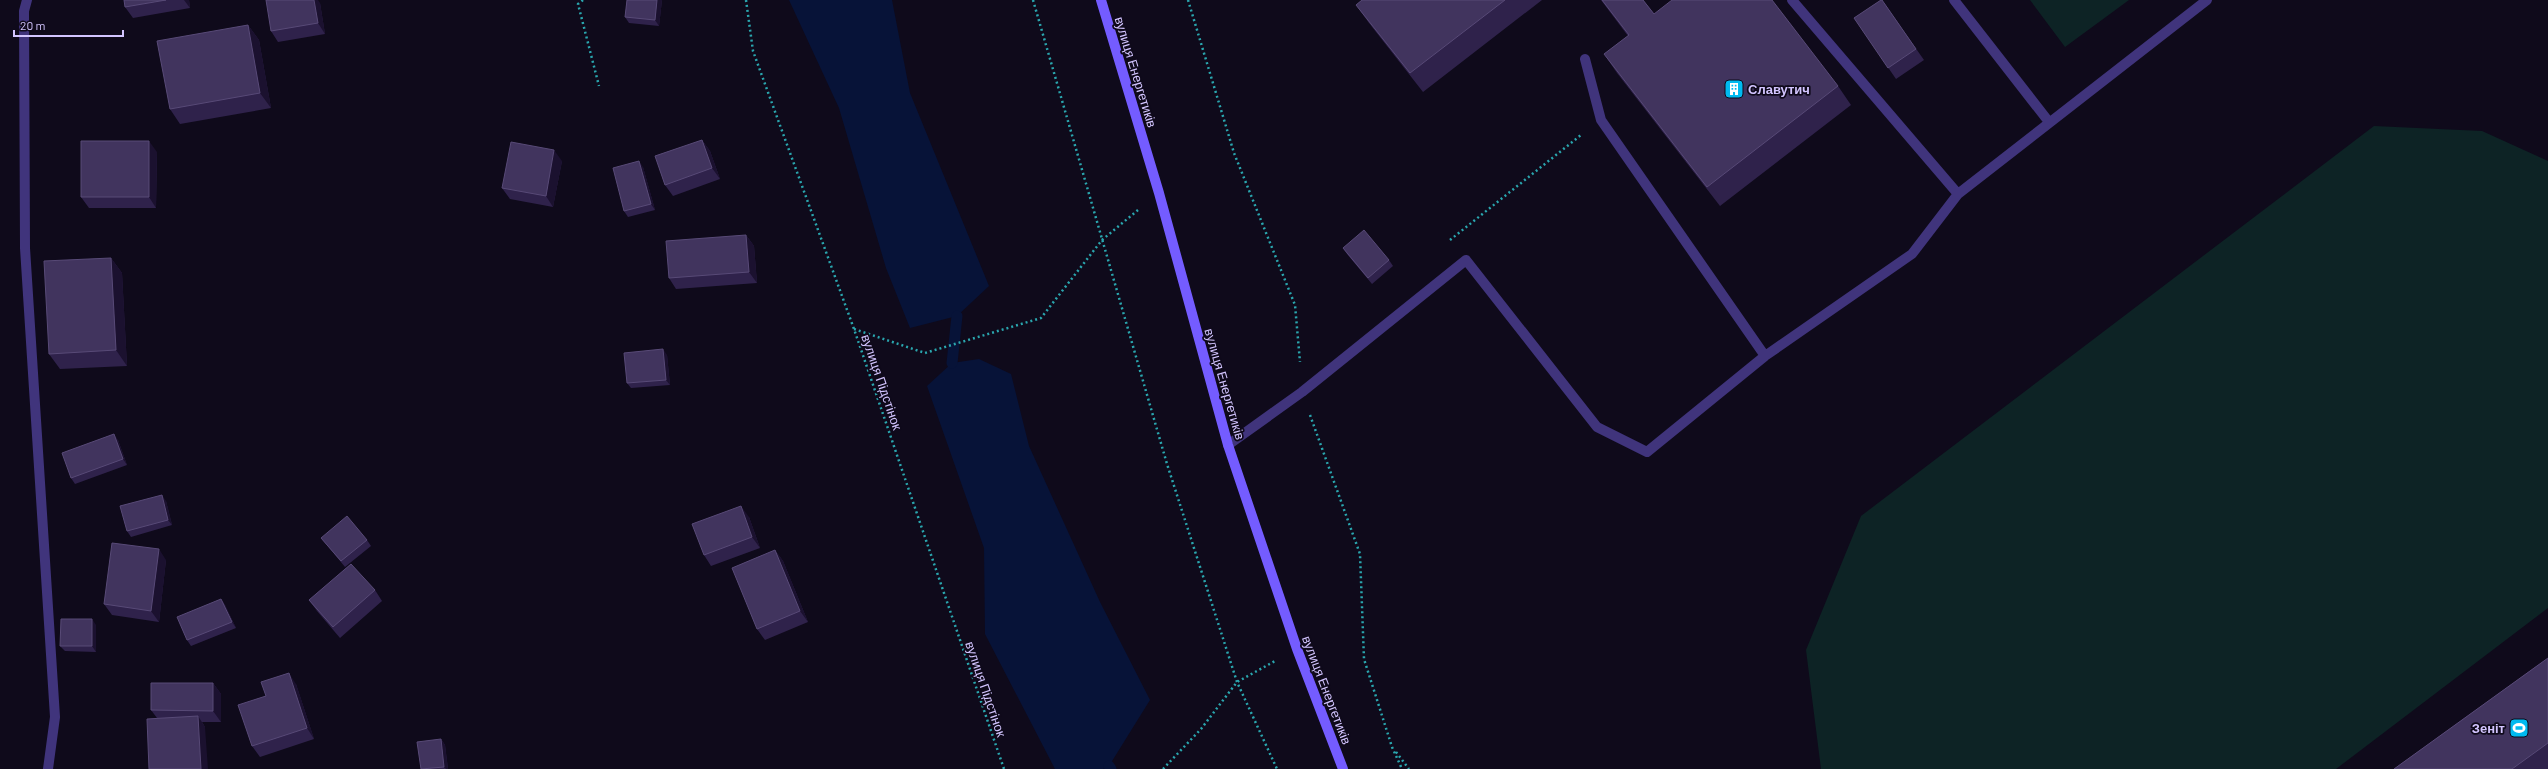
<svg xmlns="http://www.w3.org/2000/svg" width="2548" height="769" font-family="Barlow,sans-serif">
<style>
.green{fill:#0d2325}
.water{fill:#071338}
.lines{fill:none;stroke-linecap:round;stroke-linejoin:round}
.stream{stroke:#071338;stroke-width:11}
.path{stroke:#2aa6ae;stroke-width:2.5;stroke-dasharray:2 3;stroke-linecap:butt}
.service{stroke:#40347c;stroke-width:10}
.minor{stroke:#40347c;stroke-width:10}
.secondary{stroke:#745cff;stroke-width:10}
.wall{fill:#2f224b}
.shaded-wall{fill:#1b112f}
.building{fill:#41345e;stroke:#584a77}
.labels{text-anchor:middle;stroke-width:3.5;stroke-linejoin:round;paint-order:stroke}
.street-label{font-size:13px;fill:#d3c5ff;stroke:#0f0a1b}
.poi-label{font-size:13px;font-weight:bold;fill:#d3c5ff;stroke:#0f0a1b;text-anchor:start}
</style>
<rect width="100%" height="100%" fill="#0f0a1b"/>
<path class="green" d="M 2030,0 L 2129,0 L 2065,47 Z
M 2374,126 L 2482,131 L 2548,161 L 2548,608 L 2336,769 L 1821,769 L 1806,650 L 1861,516 Z"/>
<path class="water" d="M 789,0 L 892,0 L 910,93 L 989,286 L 957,316 L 910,328 L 886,268 L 839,108 Z
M 979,359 L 1011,374 L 1029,446 L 1100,602 L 1150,700 L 1109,766 L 1103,769 L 1055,769 L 985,634 L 984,548 L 927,386 L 952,363 Z"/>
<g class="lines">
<path class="stream" d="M 952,363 L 957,316
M 1109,766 L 1111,769"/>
<path class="path" d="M 583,0 L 578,4 L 599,86
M 746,0 L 753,51 L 854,329 L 1004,769
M 1033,0 L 1167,464 L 1237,682 L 1277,769
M 1188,0 L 1234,153 L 1295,305 L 1300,362
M 1450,240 L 1581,135
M 854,329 L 925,353 L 1041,318 L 1102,240 L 1138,210
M 1310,415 L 1360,554 L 1364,659 L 1392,747 L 1402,769
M 1396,752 L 1409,769
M 1163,769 L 1201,729 L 1237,682 L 1275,661"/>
<path class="service" d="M 1792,0 L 1958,194
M 1954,0 L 2049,122
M 1585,59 L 1601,120 L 1765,356
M 1228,445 L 1302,392 L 1466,260 L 1597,427 L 1647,452 L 1765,356 L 1912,254 L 1958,194 L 2207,0"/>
<path class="minor" d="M 27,0 L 24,11 L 25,248 L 55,717 L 48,769"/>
<path class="secondary" d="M 1101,0 L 1159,193 L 1228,445 L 1297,649 L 1343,769"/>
</g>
<path class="wall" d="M 124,0 L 189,0 L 190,8 L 133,18 L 125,7 Z
M 627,0 L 662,0 L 659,26 L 629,23 L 625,17 Z
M 1362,0 L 1542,0 L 1423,92 L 1369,23 L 1356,5 Z
M 1601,0 L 1643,0 L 1654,14 L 1838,86 L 1851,105 L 1720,206 L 1617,73 L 1604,54 L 1628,36 Z
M 1882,0 L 1924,60 L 1896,79 L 1854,18 Z
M 320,3 L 325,34 L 278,42 L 271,31 Z
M 248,25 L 259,40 L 271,108 L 180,124 L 170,109 Z
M 702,140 L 710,151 L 720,179 L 673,196 L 665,185 Z
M 157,152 L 156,208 L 89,208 L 81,197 Z
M 562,161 L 553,207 L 510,199 L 502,188 Z
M 643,167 L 655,210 L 628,217 L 624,211 Z
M 746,235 L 754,246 L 757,283 L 676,289 L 669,278 Z
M 1343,248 L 1389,260 L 1393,266 L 1372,284 L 1347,254 Z
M 111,258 L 122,273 L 127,366 L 60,369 L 49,354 Z
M 667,355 L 670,385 L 631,388 L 627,383 Z
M 118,440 L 127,465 L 75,484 L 71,478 Z
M 166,501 L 172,525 L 131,537 L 127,531 Z
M 749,517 L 760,548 L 711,566 L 704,555 Z
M 321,538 L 367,540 L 371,546 L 345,567 Z
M 775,550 L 783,561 L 808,622 L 765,640 L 757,629 Z
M 166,560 L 159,622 L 112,615 L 104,604 Z
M 375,590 L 382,601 L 340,638 L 317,611 L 309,600 Z
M 221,599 L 225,605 L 236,628 L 191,646 L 187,640 Z
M 96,625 L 96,652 L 65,651 L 60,646 Z
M 2548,658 L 2548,769 L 2394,769 Z
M 213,683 L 221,694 L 221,722 L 202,722 L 205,727 L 157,718 L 151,710 Z
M 296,684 L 314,739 L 260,757 L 252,746 L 266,696 Z
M 441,739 L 445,745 L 448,769 L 421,769 Z"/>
<path class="shaded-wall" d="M 184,0 L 189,0 L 190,8 Z
M 314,0 L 318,0 L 320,3 L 325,34 L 318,23 Z
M 657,0 L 662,0 L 659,26 L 655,20 Z
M 248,25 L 259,40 L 271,108 L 260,93 Z
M 702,140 L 710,151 L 720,179 L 712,168 Z
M 149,141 L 157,152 L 156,208 L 149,197 Z
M 554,150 L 562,161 L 553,207 L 546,196 Z
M 639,161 L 643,167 L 655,210 L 651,204 Z
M 746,235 L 754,246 L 757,283 L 749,272 Z
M 111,258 L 122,273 L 127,366 L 116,350 Z
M 663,349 L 667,355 L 670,385 L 666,380 Z
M 114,434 L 118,440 L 127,465 L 123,459 Z
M 162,495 L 166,501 L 172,525 L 168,520 Z
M 741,506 L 749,517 L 760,548 L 752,537 Z
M 159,549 L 166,560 L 159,622 L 151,611 Z
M 775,550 L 783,561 L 808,622 L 800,611 Z
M 221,599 L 225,605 L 236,628 L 232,622 Z
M 92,619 L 96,625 L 96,652 L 92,646 Z
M 289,673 L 296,684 L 314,739 L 307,728 Z
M 213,683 L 221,694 L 221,722 L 213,711 Z
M 198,716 L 205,727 L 208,769 L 201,769 Z
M 441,739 L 445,745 L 448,769 L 446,769 L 444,767 Z"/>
<path class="building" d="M 124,0 L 166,0 L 125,7 Z
M 266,0 L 314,0 L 318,23 L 271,31 Z
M 627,0 L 657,0 L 655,20 L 625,17 Z
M 1362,0 L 1505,0 L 1410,73 L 1356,5 Z
M 1602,0 L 1643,0 L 1654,14 L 1672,0 L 1772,0 L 1838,86 L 1707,187 L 1604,54 L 1629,35 Z
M 1881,0 L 1882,0 L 1916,49 L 1888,68 L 1854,18 Z
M 248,25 L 260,93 L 170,109 L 157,41 Z
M 702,140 L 712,168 L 665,185 L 655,156 Z
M 81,141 L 149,141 L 149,197 L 81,197 Z
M 511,142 L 554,150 L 546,196 L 502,188 Z
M 639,161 L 651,204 L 624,211 L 613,168 Z
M 1364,230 L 1389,260 L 1368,278 L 1343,248 Z
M 746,235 L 749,272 L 669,278 L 666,241 Z
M 111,258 L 116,350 L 49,354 L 44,261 Z
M 663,349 L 666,380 L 627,383 L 624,353 Z
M 114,434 L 123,459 L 71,478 L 62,453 Z
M 162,495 L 168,520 L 127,531 L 120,506 Z
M 741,506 L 752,537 L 704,555 L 692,524 Z
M 347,516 L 367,540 L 341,561 L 321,538 Z
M 112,543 L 159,549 L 151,611 L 104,604 Z
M 775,550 L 800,611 L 757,629 L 732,568 Z
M 351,564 L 375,590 L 333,627 L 309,600 Z
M 221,599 L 232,622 L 187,640 L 177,617 Z
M 61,619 L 92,619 L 92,646 L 60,646 Z
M 2548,658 L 2548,743 L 2512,769 L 2394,769 Z
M 289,673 L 307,728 L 252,746 L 238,705 L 266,696 L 261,682 Z
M 151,683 L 213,683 L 213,711 L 151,710 Z
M 198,716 L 201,769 L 149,769 L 147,719 Z
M 441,739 L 444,767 L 421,769 L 417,742 Z"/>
<defs>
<symbol id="building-square" viewBox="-11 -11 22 22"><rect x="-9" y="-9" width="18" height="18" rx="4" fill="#00baf0" stroke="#0f0a1b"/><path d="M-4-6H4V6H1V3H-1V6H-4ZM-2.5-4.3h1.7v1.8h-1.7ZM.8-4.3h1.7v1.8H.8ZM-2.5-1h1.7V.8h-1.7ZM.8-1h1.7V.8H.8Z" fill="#fff"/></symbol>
<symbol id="stadium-square" viewBox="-11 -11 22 22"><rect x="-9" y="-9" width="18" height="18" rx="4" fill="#00baf0" stroke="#0f0a1b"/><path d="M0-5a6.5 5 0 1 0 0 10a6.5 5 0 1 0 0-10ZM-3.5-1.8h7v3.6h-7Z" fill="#fff"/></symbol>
</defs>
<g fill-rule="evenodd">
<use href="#building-square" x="1723" y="78" width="22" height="22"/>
<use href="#stadium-square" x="2508" y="717" width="22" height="22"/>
</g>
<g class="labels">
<g class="street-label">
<text transform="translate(1136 72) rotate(73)" y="5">вулиця Енергетиків</text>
<text transform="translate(882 382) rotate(71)" y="5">вулиця Підстінок</text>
<text transform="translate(1225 384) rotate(74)" y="5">вулиця Енергетиків</text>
<text transform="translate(986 689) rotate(71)" y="5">вулиця Підстінок</text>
<text transform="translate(1327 690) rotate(69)" y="5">вулиця Енергетиків</text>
</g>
<g class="poi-label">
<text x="1748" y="94">Славутич</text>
<text x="2505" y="733" text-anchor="end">Зеніт</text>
</g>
</g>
<path d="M14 30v6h109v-6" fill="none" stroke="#d3c5ff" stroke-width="2"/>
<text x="20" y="30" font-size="12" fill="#d3c5ff" stroke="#0f0a1b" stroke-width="3" paint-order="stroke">20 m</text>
</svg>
